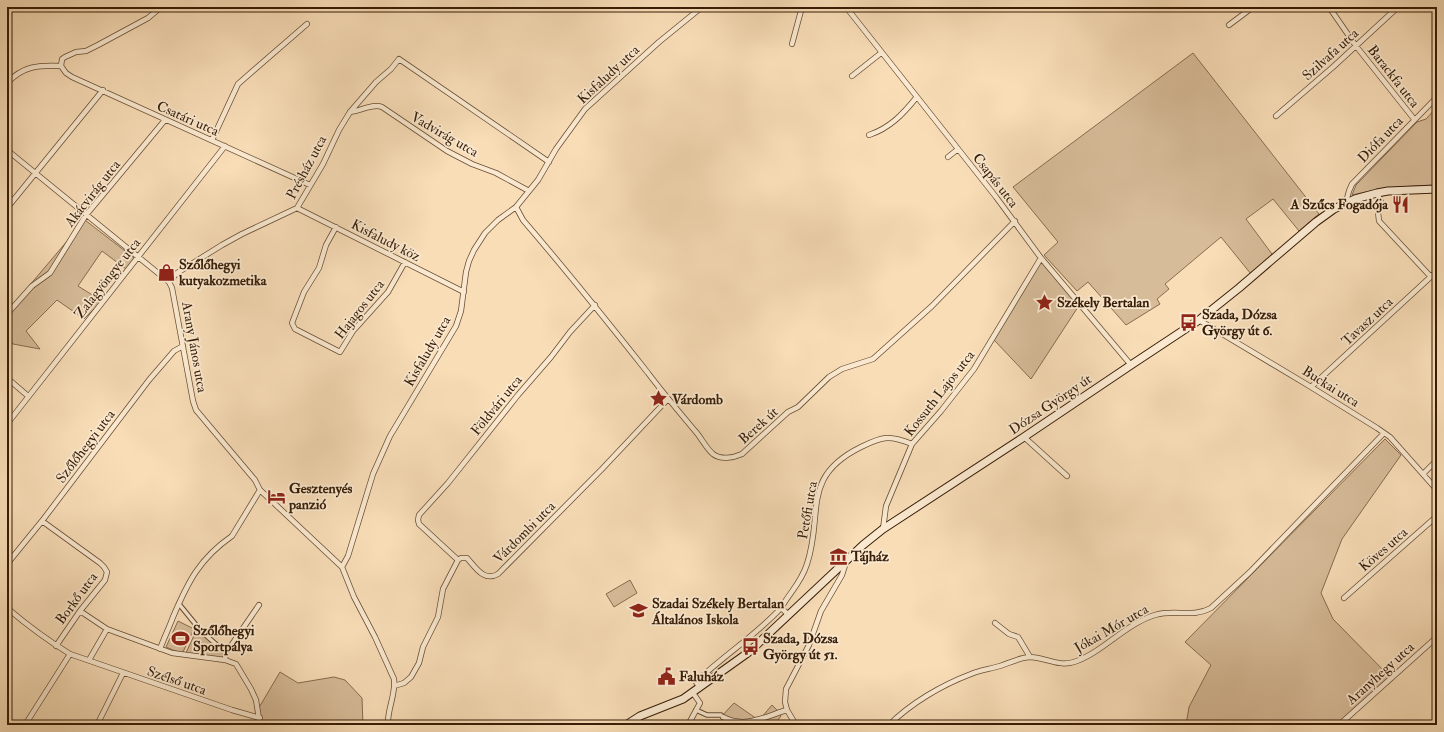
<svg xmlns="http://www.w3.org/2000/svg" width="1444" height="732" font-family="'IM FELL Double Pica',serif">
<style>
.green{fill:#d7bc99;stroke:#876c50}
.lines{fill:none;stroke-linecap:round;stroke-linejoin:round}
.pedestrian-casing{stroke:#674d33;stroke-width:5.5}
.minor-casing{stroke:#674d33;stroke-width:6}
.secondary-casing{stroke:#371d07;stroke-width:9}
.pedestrian{stroke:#fae9d0;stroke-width:3.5}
.minor{stroke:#fae9d0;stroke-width:4.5}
.secondary{stroke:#fae9d0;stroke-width:7}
.labels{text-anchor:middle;stroke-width:3.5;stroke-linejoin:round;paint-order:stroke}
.street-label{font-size:14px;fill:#371d07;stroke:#fae9d0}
.poi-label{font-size:14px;font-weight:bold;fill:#371d07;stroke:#fae9d0;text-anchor:start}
</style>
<rect width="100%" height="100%" fill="#f8ddb7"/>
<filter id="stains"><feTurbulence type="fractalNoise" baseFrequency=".005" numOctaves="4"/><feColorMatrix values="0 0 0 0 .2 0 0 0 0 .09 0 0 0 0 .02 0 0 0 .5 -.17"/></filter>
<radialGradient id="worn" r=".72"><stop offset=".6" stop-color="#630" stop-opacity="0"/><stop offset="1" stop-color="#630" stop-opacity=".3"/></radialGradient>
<path class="green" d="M 1193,53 L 1319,214 L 1299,231 L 1273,199 L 1246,219 L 1272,254 L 1251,274 L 1221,237 L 1165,284 L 1169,289 L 1157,299 L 1160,304 L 1126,325 L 1088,282 L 1077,291 L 1044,255 L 1058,242 L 1013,187 Z
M 1437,107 L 1437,185 C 1408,186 1380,188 1352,195 L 1356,185 L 1417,122 L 1426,119 Z
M 85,220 L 134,258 L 126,269 L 102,251 L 78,286 L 102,301 L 84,319 L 57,300 L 26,331 L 40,349 L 13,344 L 7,338 L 7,312 Z
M 1041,261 L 1080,304 L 1031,379 L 994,340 Z
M 1385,439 L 1401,455 L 1342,539 L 1321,593 L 1333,619 L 1393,680 L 1336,725 L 1186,725 L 1189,707 L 1211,665 L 1185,642 Z
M 630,580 L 637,593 L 614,607 L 606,594 Z
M 178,621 L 194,629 L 182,654 L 166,647 Z
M 197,629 L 223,654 L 222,659 L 185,655 Z
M 280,672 L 298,683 L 334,677 L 345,680 L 362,698 L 363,725 L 262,725 L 257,711 Z
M 734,703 L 757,719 L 761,718 L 772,705 L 778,711 L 781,716 L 774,725 L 732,725 L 720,718 Z"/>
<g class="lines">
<defs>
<path id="pedestrian" d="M 179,604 L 201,631 L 226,653
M 696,710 L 707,715 L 721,715"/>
<path id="minor" d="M 846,7 L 996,197 L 1041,258 L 1131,365
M 1329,7 L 1356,46 L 1414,119
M 1229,25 L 1253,7
M 792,44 L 802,7
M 61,66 L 66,73 L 72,77 L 310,185
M 61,66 L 62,59 L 65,57 L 76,52 L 86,51 L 98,45 L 148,18 L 161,7
M 852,76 L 881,53
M 7,83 C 23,66 38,65 61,66
M 350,112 C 361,111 373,103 382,107 L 447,151 L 472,164 L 496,173 L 529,191
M 1276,116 L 1333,67 L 1398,7
M 869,135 C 890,128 903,114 916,98
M 212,140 L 238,84 L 307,24
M 7,150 L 169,282 L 172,288 L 193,401 L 196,410 L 255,480 L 260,490 L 342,567 L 354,597 L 375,637 L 394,679 C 396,695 387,709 388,725
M 948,157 L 958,149
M 1377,193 L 1382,204 L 1378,212 L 1379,221 L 1431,277
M 1346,202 L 1349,191 L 1352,184 L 1437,97
M 516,207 L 523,220 C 566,270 607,321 648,373 C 663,393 680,413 696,432 C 702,439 706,448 713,454 C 721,460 733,458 742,454 L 788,412 L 798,407 L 829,377 L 842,369 L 873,359 L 932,306 L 1015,221
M 7,208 L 103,90
M 297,208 L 464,292
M 336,227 L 326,245 L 319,268 L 304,292 L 292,323 L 295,329 L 340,352 L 353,331 L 388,292 L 405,262
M 169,282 L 177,273 L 222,245 L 242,234 L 297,208 L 323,164 L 339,130 L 350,112 L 376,82 L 391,69 L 399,59 L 549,162
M 7,314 L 32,286 L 50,273 L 86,215 L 165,120
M 1199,320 L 1311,387 L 1377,428 L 1390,437 L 1437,490
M 7,378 L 28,396
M 1311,387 L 1437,271
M 7,424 L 225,146
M 1024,437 L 1067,476
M 1423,474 L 1437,460
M 42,521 L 100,563 L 104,567 L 107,572 L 105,580 L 80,611 L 56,646
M 883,529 L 886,506 L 912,444 L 941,411 L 974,369 L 1041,258
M 458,560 L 419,524 L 418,520 L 419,515 L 448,483 L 518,395 L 551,357 L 570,332 L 595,305
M 7,564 L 42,521 L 149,380 L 174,351 L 183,346
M 342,567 L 348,556 L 373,474 L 390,436 L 456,326 L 461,311 L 466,272 L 469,261 L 474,250 L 485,233 L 498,220 L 516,207 L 538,180 L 556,149 L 585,109 L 659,42 L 702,7
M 1344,598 L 1437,516
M 7,608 C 27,625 47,640 70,654 L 232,710 L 260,718
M 80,611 L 107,629 L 172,653 L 225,660 L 236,664 L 251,689 L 256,700 L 260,725
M 789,615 L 781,608 C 790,592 801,583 807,564 C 824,513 800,477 861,447 C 883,436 890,435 912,444
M 995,623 L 1009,634 L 1018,637 L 1030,657
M 160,649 C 164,638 169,628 173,617 C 188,582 199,559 232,536 L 260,490
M 89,660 L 107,629
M 225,660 L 226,653 L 259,605
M 394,686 L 404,683 L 411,677 L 419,663 L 423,647 L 438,617 L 443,589 L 458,560 L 461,558 L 467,558 C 476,568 484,582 498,574 L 602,469 L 668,399
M 700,688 L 696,682 C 723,656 755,636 781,608
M 723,717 C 745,729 766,716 787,710
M 25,725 L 70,654
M 97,725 L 123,673
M 688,725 L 700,703 L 693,693
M 796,725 L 787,710 L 785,702 L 786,689 L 809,645 L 821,611 L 842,575 L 846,562
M 889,725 C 911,703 942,685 971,674 C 980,670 990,669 1000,666 C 1009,663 1019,658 1029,657 C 1044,657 1058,667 1074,662 C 1102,653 1125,624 1155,615 C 1174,609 1193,618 1211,608 L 1250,572 L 1384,433
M 1339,725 L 1437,637"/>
<path id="secondary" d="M 626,725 L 640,716 L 683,699 L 749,652 L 863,545 L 883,529 L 1024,437 L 1131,365 L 1199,320 L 1239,288 L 1316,222 L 1334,209 L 1355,199 L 1377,193 L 1388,191 L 1437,189"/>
</defs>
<use href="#pedestrian" class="pedestrian-casing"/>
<use href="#minor" class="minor-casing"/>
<use href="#secondary" class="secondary-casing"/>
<use href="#pedestrian" class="pedestrian"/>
<use href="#minor" class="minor"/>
<use href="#secondary" class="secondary"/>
</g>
<defs>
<symbol id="restaurant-bare" viewBox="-9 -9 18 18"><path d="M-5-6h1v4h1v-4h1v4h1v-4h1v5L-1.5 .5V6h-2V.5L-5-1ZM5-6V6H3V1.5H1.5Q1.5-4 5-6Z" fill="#8f2418" stroke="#fae9d0" stroke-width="2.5" paint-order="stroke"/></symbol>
<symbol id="shop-bare" viewBox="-9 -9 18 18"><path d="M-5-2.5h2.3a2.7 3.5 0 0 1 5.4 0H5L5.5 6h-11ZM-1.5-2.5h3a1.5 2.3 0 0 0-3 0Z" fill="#8f2418" stroke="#fae9d0" stroke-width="2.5" paint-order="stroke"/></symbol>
<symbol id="sight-bare" viewBox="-9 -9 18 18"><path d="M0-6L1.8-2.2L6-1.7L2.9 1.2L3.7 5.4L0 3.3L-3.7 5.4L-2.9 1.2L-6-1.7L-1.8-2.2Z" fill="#8f2418" stroke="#fae9d0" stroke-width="2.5" paint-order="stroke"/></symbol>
<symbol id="bus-bare" viewBox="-9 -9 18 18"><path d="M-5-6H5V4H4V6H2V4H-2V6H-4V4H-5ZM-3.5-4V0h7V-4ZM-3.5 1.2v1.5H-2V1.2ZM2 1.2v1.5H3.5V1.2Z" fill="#8f2418" stroke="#fae9d0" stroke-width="2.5" paint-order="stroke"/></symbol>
<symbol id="hotel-bare" viewBox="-9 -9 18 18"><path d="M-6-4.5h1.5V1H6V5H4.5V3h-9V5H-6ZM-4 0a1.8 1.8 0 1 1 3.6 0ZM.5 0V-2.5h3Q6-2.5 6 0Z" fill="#8f2418" stroke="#fae9d0" stroke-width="2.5" paint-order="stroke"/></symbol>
<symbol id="museum-bare" viewBox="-9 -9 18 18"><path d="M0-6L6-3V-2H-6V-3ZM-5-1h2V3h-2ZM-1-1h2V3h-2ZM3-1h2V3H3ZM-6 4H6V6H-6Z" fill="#8f2418" stroke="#fae9d0" stroke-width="2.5" paint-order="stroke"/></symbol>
<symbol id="school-bare" viewBox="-9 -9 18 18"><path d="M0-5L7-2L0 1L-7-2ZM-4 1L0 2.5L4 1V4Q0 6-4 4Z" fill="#8f2418" stroke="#fae9d0" stroke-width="2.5" paint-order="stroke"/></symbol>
<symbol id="stadium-bare" viewBox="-9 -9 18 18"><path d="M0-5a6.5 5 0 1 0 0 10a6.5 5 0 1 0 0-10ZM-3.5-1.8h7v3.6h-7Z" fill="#8f2418" stroke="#fae9d0" stroke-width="2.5" paint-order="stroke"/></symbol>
<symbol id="civic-bare" viewBox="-9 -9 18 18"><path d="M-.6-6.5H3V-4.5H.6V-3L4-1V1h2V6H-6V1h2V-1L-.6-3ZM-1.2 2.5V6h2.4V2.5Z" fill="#8f2418" stroke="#fae9d0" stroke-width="2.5" paint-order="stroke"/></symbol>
</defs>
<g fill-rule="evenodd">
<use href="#restaurant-bare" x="1388" y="192" width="25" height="25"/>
<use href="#shop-bare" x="154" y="260" width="25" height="25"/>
<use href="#sight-bare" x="1032" y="290" width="25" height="25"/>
<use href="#bus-bare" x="1176" y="310" width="25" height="25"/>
<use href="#sight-bare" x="646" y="386" width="25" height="25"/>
<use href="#hotel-bare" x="264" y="484" width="25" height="25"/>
<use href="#museum-bare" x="826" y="544" width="25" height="25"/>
<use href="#school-bare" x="626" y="598" width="25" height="25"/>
<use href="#stadium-bare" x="168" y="626" width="25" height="25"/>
<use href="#bus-bare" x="738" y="634" width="25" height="25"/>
<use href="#civic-bare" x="654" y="664" width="25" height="25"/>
</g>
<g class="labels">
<g class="street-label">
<text transform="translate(1330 54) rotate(-42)" y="5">Szilvafa utca</text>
<text transform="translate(608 74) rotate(-43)" y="5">Kisfaludy utca</text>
<text transform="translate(1394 76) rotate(52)" y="5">Barackfa utca</text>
<text transform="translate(188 118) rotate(24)" y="5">Csatári utca</text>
<text transform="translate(445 134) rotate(30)" y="5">Vadvirág utca</text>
<text transform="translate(1380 139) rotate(-46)" y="5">Diófa utca</text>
<text transform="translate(306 167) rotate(-62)" y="5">Présház utca</text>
<text transform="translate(996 180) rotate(52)" y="5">Csapás utca</text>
<text transform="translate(92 193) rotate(-52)" y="5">Akácvirág utca</text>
<text transform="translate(386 240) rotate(27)" y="5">Kisfaludy köz</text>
<text transform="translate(107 278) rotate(-52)" y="5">Zalagyöngye utca</text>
<text transform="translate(359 309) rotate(-52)" y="5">Hajagos utca</text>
<text transform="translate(1367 321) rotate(-43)" y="5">Tavasz utca</text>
<text transform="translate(195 347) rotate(80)" y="5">Arany János utca</text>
<text transform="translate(427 351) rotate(-60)" y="5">Kisfaludy utca</text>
<text transform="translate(1331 386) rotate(32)" y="5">Buckai utca</text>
<text transform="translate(939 393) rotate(-52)" y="5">Kossuth Lajos utca</text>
<text transform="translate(1050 404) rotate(-34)" y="5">Dózsa György út</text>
<text transform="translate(496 405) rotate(-51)" y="5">Földvári utca</text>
<text transform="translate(758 425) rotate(-42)" y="5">Berek út</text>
<text transform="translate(85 446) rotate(-53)" y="5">Szőlőhegyi utca</text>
<text transform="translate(807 510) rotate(-80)" y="5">Petőfi utca</text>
<text transform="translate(524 532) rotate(-45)" y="5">Várdombi utca</text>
<text transform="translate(1383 549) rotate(-41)" y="5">Köves utca</text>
<text transform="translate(76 598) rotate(-54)" y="5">Borkő utca</text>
<text transform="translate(1111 628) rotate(-30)" y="5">Jókai Mór utca</text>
<text transform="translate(1380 673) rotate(-42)" y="5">Aranyhegy utca</text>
<text transform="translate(177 680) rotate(19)" y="5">Szélső utca</text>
</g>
<g class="poi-label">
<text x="1388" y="209" text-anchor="end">A Szűcs Fogadója</text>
<text x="179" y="269">Szőlőhegyi<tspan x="179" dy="16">kutyakozmetika</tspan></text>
<text x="1057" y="307">Székely Bertalan</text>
<text x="1202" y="319">Szada, Dózsa<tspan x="1202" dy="16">György út 6.</tspan></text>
<text x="672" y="404">Várdomb</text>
<text x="289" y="493">Gesztenyés<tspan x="289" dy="16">panzió</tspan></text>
<text x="851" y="561">Tájház</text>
<text x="652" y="608">Szadai Székely Bertalan<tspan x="652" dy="16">Általános Iskola</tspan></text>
<text x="193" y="635">Szőlőhegyi<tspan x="193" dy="16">Sportpálya</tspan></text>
<text x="763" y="643">Szada, Dózsa<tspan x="763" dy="16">György út 51.</tspan></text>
<text x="679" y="681">Faluház</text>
</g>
</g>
<rect width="1444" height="732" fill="none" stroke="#f8ddb7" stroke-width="24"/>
<rect x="8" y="8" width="1428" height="716" fill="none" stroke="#371d07" stroke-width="2"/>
<rect x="12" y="12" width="1420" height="708" fill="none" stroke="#371d07"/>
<rect width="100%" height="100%" filter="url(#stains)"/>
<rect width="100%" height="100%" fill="url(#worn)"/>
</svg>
